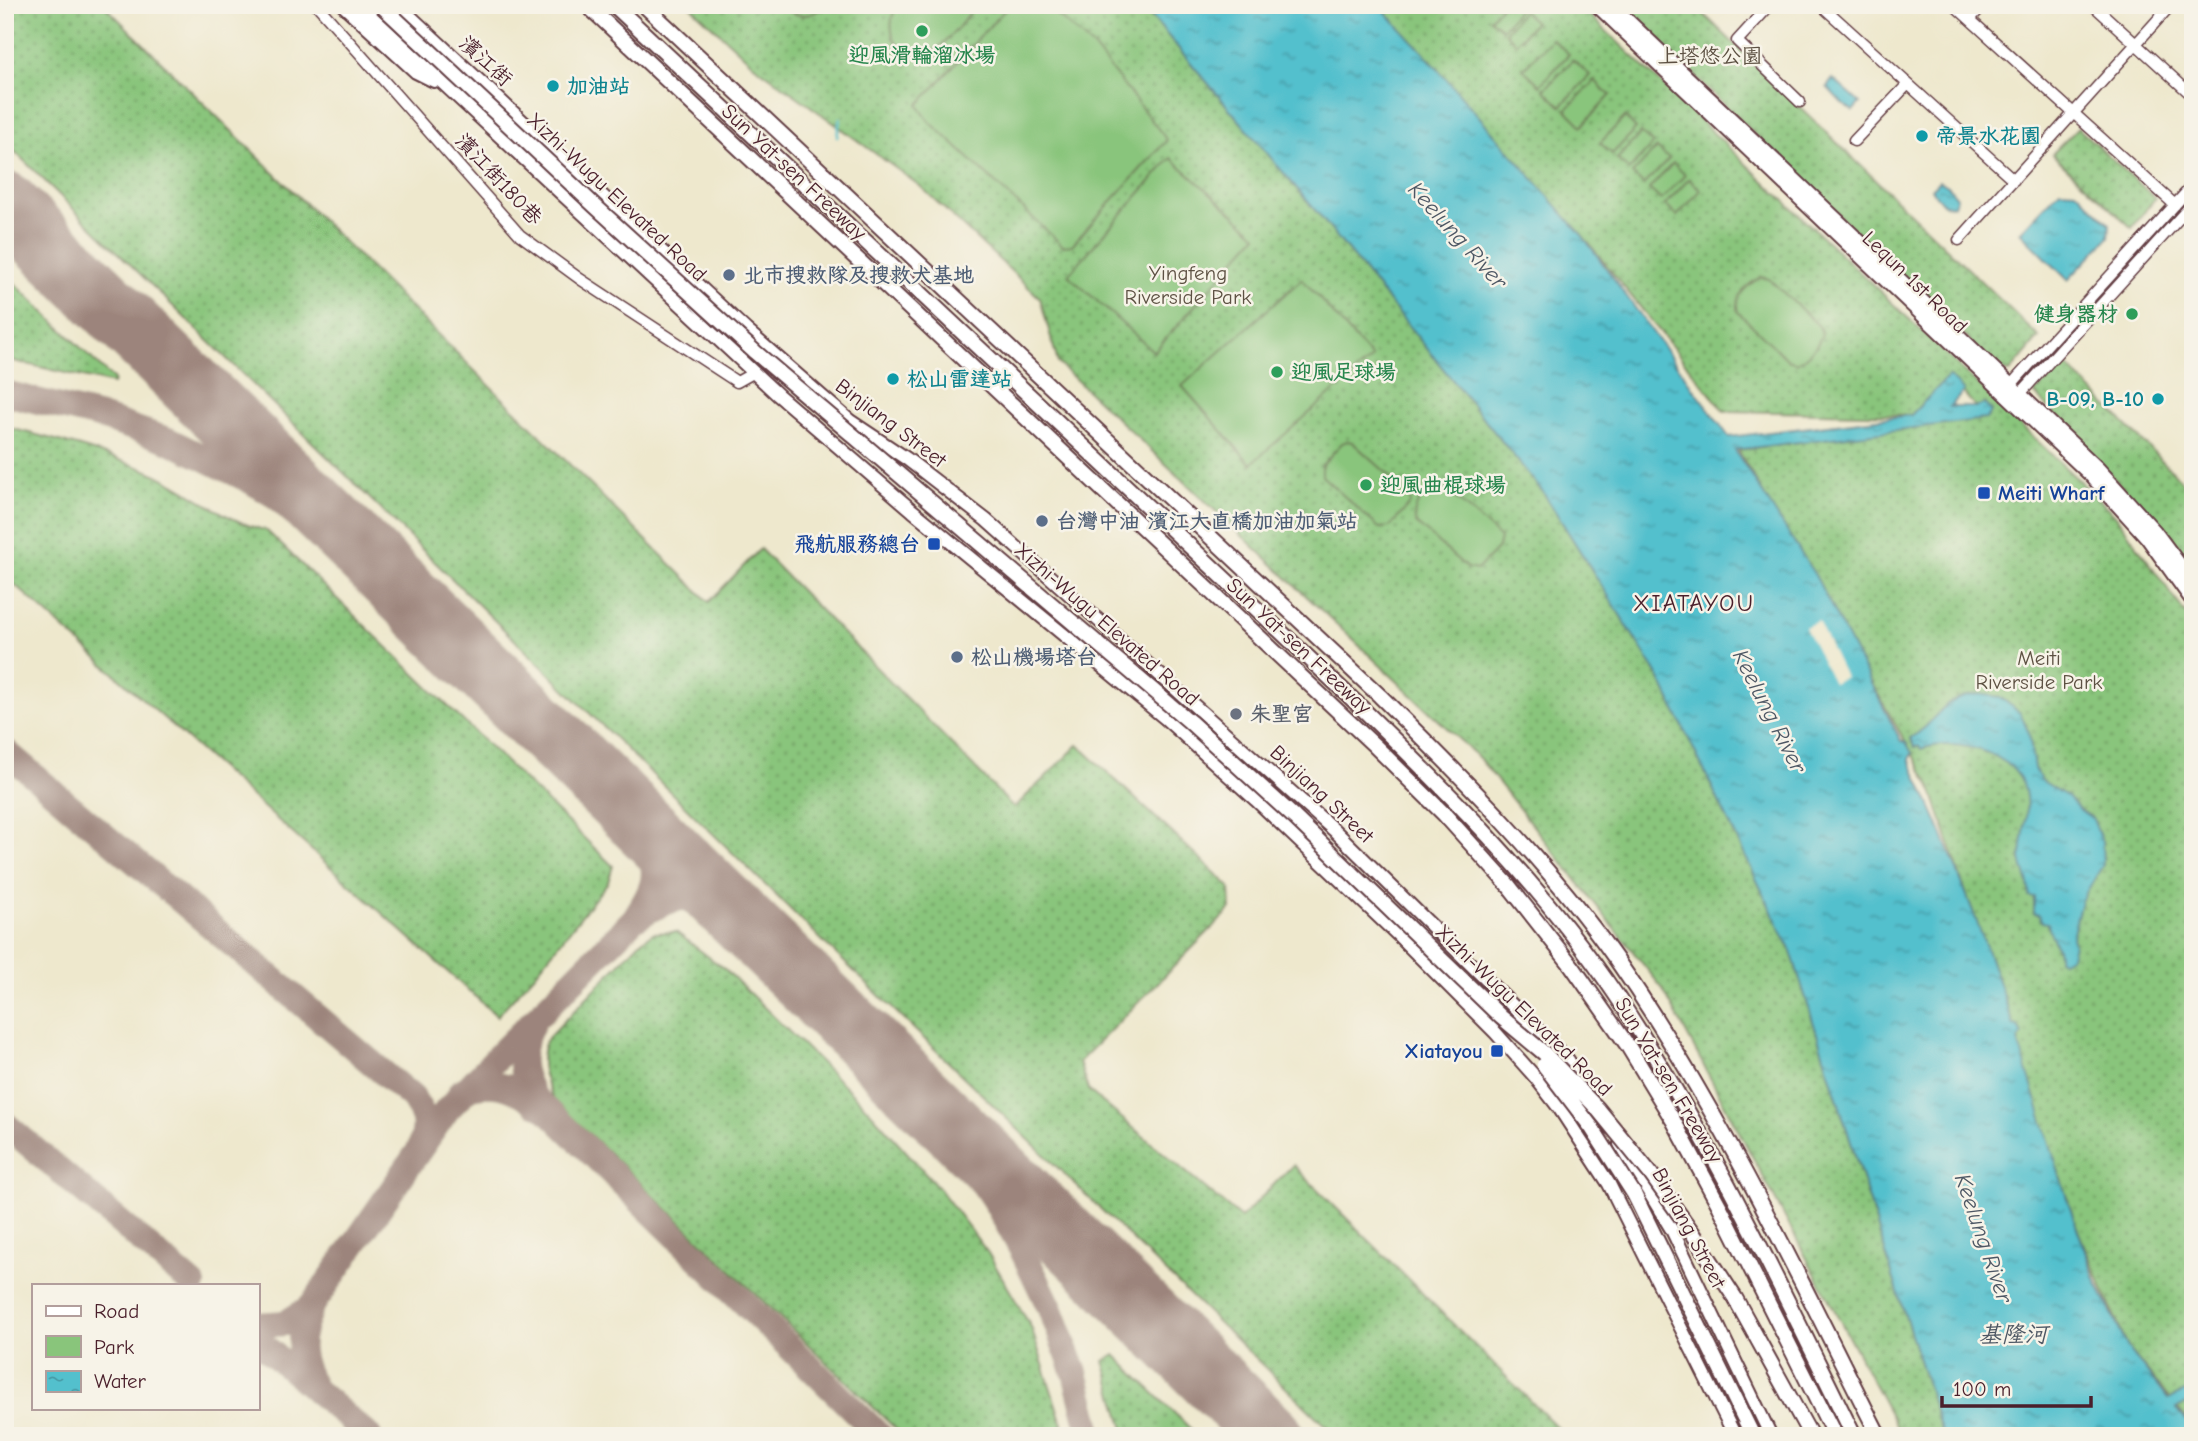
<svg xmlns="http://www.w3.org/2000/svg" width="2198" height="1441" font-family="'Comic Neue','LXGW WenKai TC',sans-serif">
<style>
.green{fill:url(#green-dots);stroke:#6a7253;stroke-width:2}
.pitch{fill:#89c57b;stroke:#6a7253;stroke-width:2}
.water{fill:url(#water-ripples);stroke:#4e707c;stroke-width:2}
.pier{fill:#eee8cd}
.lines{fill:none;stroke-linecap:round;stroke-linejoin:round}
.stream{stroke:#53c0cd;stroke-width:2.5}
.taxiway{stroke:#9c847c;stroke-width:26}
.runway{stroke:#9c847c;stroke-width:66}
.minor-casing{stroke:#633d43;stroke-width:13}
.major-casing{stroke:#633d43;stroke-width:16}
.highway-casing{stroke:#633d43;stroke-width:18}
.minor{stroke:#fff;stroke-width:10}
.major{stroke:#fff;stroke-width:12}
.highway{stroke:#fff;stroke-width:14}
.highway-bridge-casing{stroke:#633d43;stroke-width:18;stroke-linecap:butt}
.highway-bridge{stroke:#fff;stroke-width:14}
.leisure-dot{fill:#2e9e5b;stroke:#f7f3e8;stroke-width:2.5}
.culture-dot{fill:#0f9aa8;stroke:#f7f3e8;stroke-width:2.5}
.service-dot{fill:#5c6f8a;stroke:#f7f3e8;stroke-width:2.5}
.transit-dot{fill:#1a4fb4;stroke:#f7f3e8;stroke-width:2.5}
.worship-dot{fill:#6b7280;stroke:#f7f3e8;stroke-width:2.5}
.labels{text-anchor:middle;stroke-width:5;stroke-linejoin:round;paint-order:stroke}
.leisure-label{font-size:21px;font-weight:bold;fill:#27864d;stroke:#f7f3e8;text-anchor:start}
.park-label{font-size:21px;fill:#5d5143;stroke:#f7f3e8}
.street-label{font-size:21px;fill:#4a1f2b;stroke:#f7f3e8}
.culture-label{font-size:21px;font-weight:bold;fill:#0d838f;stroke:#f7f3e8;text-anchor:start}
.service-label{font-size:21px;font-weight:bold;fill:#4e5e75;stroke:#f7f3e8;text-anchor:start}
.transit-label{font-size:21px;font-weight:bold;fill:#164399;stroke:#f7f3e8;text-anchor:end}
.worship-label{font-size:21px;font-weight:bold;fill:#5b616d;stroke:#f7f3e8;text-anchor:start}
.water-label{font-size:23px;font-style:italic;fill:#4d5764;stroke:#f7f3e8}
.quarter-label{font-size:24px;letter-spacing:2px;fill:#4a1f2b;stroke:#f7f3e8}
</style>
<defs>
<pattern id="green-dots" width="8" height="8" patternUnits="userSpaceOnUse" patternTransform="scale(1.75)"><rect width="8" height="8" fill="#89c57b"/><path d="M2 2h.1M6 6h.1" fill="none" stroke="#729f65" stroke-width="1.8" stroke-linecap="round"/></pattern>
<pattern id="water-ripples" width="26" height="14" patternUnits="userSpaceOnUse" patternTransform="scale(1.75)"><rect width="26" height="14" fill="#53c0cd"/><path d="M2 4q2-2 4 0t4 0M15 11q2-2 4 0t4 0" fill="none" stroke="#479ba7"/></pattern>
</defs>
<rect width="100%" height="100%" fill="#f7f3e8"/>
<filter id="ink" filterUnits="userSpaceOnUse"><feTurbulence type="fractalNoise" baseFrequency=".0143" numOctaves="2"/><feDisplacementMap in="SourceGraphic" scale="14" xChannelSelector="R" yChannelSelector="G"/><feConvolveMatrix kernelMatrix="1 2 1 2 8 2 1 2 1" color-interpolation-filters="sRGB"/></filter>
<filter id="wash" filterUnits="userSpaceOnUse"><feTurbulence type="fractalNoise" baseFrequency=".00686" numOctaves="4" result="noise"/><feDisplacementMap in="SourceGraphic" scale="28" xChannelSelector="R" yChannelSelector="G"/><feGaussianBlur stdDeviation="1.57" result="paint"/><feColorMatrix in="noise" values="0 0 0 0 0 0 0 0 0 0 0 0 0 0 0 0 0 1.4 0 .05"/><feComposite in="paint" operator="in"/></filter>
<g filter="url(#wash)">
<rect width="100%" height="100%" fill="#eee8cd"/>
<path class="green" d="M 5,5 L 104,5 L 709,602 L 760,549 L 1014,808 L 1078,745 L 1230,887 L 1231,909 L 1079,1062 L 1088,1090 L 1241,1218 L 1293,1165 L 1566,1436 L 1336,1436 L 834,952 L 5,142 Z
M 689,5 L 1142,5 L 1320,216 L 1543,492 L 1659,677 L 1791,951 L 1943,1436 L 1902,1436 L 1662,988 L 1479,758 L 1058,363 L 1040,298 L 920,186 L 754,65 Z
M 1373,5 L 1579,5 L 2115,515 L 2193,624 L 2193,1427 L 2128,1348 L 2078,1231 L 1930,785 L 1738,450 L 1985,418 L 1949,376 L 1911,415 L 1724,411 L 1582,235 Z
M 1620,5 L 1694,5 L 2039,337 L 2010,372 L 2001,371 Z
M 2078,128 L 2155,198 L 2132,228 L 2052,154 Z
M 5,274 L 114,380 L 113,384 L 5,359 Z
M 2065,364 L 2180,479 L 2193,497 L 2193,576 L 2150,517 L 2034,393 Z
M 5,427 C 56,439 107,453 155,474 C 189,490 232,525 266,530 L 613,866 L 608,882 L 535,974 L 497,1016 L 5,576 Z
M 676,932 L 727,971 L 867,1108 L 938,1187 L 988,1253 L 1031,1327 L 1066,1436 L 903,1436 L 553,1099 C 543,1077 538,1063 546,1040 L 639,943 L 653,933 Z
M 1115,1355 L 1198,1436 L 1126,1436 L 1104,1361 Z"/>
<path class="pitch" d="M 781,5 L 826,5 C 811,18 796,19 781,5 Z
M 898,5 L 976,5 C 965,19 946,46 930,52 C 899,64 881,29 898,5 Z
M 1009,5 L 1046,5 L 1093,47 L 1167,140 L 1072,245 L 1063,246 L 929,121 L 918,105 Z
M 1502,5 L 1517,5 L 1520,8 L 1502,29 L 1490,19 Z
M 1523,11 L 1535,22 L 1516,43 L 1505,32 Z
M 1552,39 L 1569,54 L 1540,85 L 1523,69 Z
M 1573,60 L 1590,75 L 1561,106 L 1544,90 Z
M 1595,80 L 1604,91 L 1611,95 L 1582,126 L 1566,110 Z
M 1625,117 L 1636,129 L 1612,154 L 1600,143 Z
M 1641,133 L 1653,144 L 1629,170 L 1617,159 Z
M 1657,148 L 1669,159 L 1644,185 L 1632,174 Z
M 1171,158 L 1257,235 L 1154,352 L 1068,275 Z
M 1673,163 L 1685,175 L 1661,200 L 1649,189 Z
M 1689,179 L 1701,190 L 1677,216 L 1665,205 Z
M 1761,277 L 1769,279 L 1819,326 L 1822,334 C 1818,346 1808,357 1796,363 L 1788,360 L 1738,312 C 1733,297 1748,284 1761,277 Z
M 1302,279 L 1372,358 L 1251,464 L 1182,386 Z
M 1347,441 L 1352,442 L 1410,494 L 1410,504 L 1390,527 L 1379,528 L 1322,476 L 1322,465 L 1342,443 Z
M 1436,487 L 1446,489 L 1500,538 L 1498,548 L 1477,570 L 1467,568 L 1416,523 C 1410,508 1423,494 1436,487 Z"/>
<path class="water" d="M 1142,5 L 1379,5 L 1431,61 L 1582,235 L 1729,437 L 1911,415 L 1949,376 L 1964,391 L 1950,407 L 1977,407 L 1984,404 L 1992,411 L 1986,419 L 1735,450 L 1815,575 L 1901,741 L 1906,742 L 1912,753 L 1909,759 C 1950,846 1983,934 2013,1025 L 2018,1026 L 2022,1035 L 2018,1041 L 2069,1205 L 2096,1281 L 2128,1348 L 2168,1399 L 2193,1389 L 2193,1402 L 2176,1408 L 2193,1428 L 2193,1436 L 1943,1436 L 1791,951 L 1659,677 L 1543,492 L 1320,216 Z
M 1833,79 L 1860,103 L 1853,111 L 1841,102 L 1827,87 Z
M 1939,181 L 1948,186 L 1957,197 L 1954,205 L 1944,204 L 1932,191 L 1931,189 Z
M 2060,190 L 2076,191 L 2110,224 L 2109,237 L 2068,280 L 2020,232 Z
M 1978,694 L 2000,697 L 2020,713 L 2029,733 L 2034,768 L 2041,780 L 2068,797 L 2079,809 L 2093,819 L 2102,842 L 2103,865 L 2081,901 L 2072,937 L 2074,944 L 2071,956 L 2062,961 L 2058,959 C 2060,946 2049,936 2048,923 L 2042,922 L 2039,915 L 2034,914 L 2034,897 L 2029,896 C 2031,881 2021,871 2021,856 C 2022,834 2030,813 2025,791 C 2017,752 1954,737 1921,749 L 1919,746 L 1914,747 L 1910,738 C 1940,722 1934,700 1978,694 Z"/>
<path class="pier" d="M 1818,621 L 1845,677 L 1833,683 L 1805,627 Z"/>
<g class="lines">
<path class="stream" d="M 837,137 L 840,118"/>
<path class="taxiway" d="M 5,393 L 98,416 L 168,440 L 249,480 L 304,513 L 400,588 L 647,840 C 660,878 654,887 634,919
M 5,751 L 413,1098 C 426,1119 428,1124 420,1148
M 532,1024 C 518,1053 518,1069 533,1096 L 880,1436
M 461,1091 C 489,1078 515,1086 538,1105
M 5,1124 L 193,1285
M 257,1325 L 286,1323 L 311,1307
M 257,1340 L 369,1436
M 315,1390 C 297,1358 296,1341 311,1307 L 447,1110 L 503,1051 L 633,920 C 655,906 675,895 701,897 L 898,1072 L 966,1158 L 996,1203 L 1023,1252 L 1051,1310 L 1075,1373 L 1091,1436"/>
<path class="runway" d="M 5,204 L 1271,1436"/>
</g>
</g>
<g filter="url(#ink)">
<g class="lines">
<defs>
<path id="minor" d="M 317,5 L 520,235 L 580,279 L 737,382 L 753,373
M 1770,5 L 1737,41 L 1800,102
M 1821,5 L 2014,180
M 1954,5 L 2175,205
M 2093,5 L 2193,96
M 1970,19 L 1983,5
M 1854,141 L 1908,84
M 1959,240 L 2171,5
M 2010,391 L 2011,385 L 2018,377 L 2193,185
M 2015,395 L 2020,394 L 2193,203"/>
<path id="major" d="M 343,5 L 416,72 L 434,81
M 359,5 L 778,395 L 913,511 L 1165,718 L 1256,800 L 1400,937 L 1495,1032 L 1536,1078 L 1560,1109 L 1609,1184 L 1735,1436
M 398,5 L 746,330 L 850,421 L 907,459 L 986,520 L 1334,830 L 1568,1060 L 1590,1096
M 1596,5 L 2090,475 L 2147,538 L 2193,602
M 1612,5 L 2098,468 L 2155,531 L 2193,582
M 1620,1144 L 1672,1230 L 1771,1436"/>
<path id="highway" d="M 1634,1194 L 1753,1436"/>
</defs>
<use href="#minor" class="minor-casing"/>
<use href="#major" class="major-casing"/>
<use href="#highway" class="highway-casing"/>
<use href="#minor" class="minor"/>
<use href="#major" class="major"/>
<use href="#highway" class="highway"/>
<defs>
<path id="highway-bridge" d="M 381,5 L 595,206 L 755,352 L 1190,722 L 1294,817 L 1501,1017 L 1544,1053 L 1597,1108 L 1650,1173 L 1692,1232 L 1735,1298 L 1811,1436
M 587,5 L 1375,746 L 1444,814 L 1509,886 L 1572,966 L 1628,1046 L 1673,1120 L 1720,1207 L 1835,1436
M 614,5 L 1345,692 C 1443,786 1540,882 1616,995 C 1709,1134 1780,1286 1854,1436
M 644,5 L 1380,696 C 1464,779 1548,862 1616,959 C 1720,1109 1797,1274 1879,1436
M 1544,1065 L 1592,1128 L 1634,1194"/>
</defs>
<use href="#highway-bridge" class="highway-bridge-casing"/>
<use href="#highway-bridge" class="highway-bridge"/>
</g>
</g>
<g class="leisure-dot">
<circle cx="922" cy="31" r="7"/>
<circle cx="2132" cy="314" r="7"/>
<circle cx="1277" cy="372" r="7"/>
<circle cx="1366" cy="485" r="7"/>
</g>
<g class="culture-dot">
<circle cx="553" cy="86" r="7"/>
<circle cx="1922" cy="136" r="7"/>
<circle cx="893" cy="379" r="7"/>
<circle cx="2158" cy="399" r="7"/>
</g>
<g class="service-dot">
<circle cx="729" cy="275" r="7"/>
<circle cx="1042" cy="521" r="7"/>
<circle cx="957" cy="657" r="7"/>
</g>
<g class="transit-dot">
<rect x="1977" y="486" width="14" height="14" rx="3.5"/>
<rect x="927" y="537" width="14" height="14" rx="3.5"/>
<rect x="1490" y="1044" width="14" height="14" rx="3.5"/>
</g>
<circle class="worship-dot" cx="1236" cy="714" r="7"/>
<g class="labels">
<g class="leisure-label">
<text x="922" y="62" text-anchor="middle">迎風滑輪溜冰場</text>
<text x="2118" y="321" text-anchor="end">健身器材</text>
<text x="1291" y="379">迎風足球場</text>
<text x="1380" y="492">迎風曲棍球場</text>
</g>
<g class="park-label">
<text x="1710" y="63">上塔悠公園</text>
<text x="1188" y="280">Yingfeng<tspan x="1188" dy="24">Riverside Park</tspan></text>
<text x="2039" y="665">Meiti<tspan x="2039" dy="24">Riverside Park</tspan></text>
</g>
<g class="street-label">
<text transform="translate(486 61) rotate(42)" y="7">濱江街</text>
<text transform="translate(794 172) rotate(43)" y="7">Sun Yat-sen Freeway</text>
<text transform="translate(499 179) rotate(47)" y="7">濱江街180巷</text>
<text transform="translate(617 197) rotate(43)" y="7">Xizhi-Wugu Elevated Road</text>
<text transform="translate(1915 282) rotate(44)" y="7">Lequn 1st Road</text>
<text transform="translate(891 423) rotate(37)" y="7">Binjiang Street</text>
<text transform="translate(1107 624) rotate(41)" y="7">Xizhi-Wugu Elevated Road</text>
<text transform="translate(1299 646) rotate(43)" y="7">Sun Yat-sen Freeway</text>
<text transform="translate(1322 794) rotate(43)" y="7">Binjiang Street</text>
<text transform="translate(1524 1010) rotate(44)" y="7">Xizhi-Wugu Elevated Road</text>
<text transform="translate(1669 1080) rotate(59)" y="7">Sun Yat-sen Freeway</text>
<text transform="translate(1689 1228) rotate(62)" y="7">Binjiang Street</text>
</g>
<g class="culture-label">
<text x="567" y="93">加油站</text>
<text x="1936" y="143">帝景水花園</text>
<text x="907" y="386">松山雷達站</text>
<text x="2144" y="406" text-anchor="end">B-09, B-10</text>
</g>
<g class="service-label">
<text x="743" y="282">北市搜救隊及搜救犬基地</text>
<text x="1056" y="528">台灣中油 濱江大直橋加油加氣站</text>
<text x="971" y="664">松山機場塔台</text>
</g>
<g class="transit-label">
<text x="1998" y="500" text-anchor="start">Meiti Wharf</text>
<text x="920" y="551">飛航服務總台</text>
<text x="1483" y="1058">Xiatayou</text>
</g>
<g class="worship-label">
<text x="1250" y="721">朱聖宮</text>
</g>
<g class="water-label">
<text transform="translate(1458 235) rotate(48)" y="8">Keelung River</text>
<text transform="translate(1770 711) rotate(63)" y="8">Keelung River</text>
<text transform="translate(1984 1238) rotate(71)" y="8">Keelung River</text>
<text x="2013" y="1342">基隆河</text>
</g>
<g class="quarter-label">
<text x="1694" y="611">XIATAYOU</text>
</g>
</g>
<rect width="2198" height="1441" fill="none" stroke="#f7f3e8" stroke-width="28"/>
<rect x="32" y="1284" width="228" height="126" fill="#f7f3e8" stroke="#b29e9c" stroke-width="2"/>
<rect x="46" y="1306" width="35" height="10" fill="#ffffff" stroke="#b29e9c" stroke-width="2"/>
<text x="94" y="1318" font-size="21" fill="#4a1f2b">Road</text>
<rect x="46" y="1336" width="35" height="21" fill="#89c57b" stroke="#b29e9c" stroke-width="2"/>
<text x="94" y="1354" font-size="21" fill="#4a1f2b">Park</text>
<rect x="46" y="1371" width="35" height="21" fill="url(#water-ripples)" stroke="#b29e9c" stroke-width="2"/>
<text x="94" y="1388" font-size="21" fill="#4a1f2b">Water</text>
<path d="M1942 1396v10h149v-10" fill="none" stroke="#4a1f2b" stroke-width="3.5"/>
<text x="1953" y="1396" font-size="21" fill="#4a1f2b" stroke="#f7f3e8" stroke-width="5" paint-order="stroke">100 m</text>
</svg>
